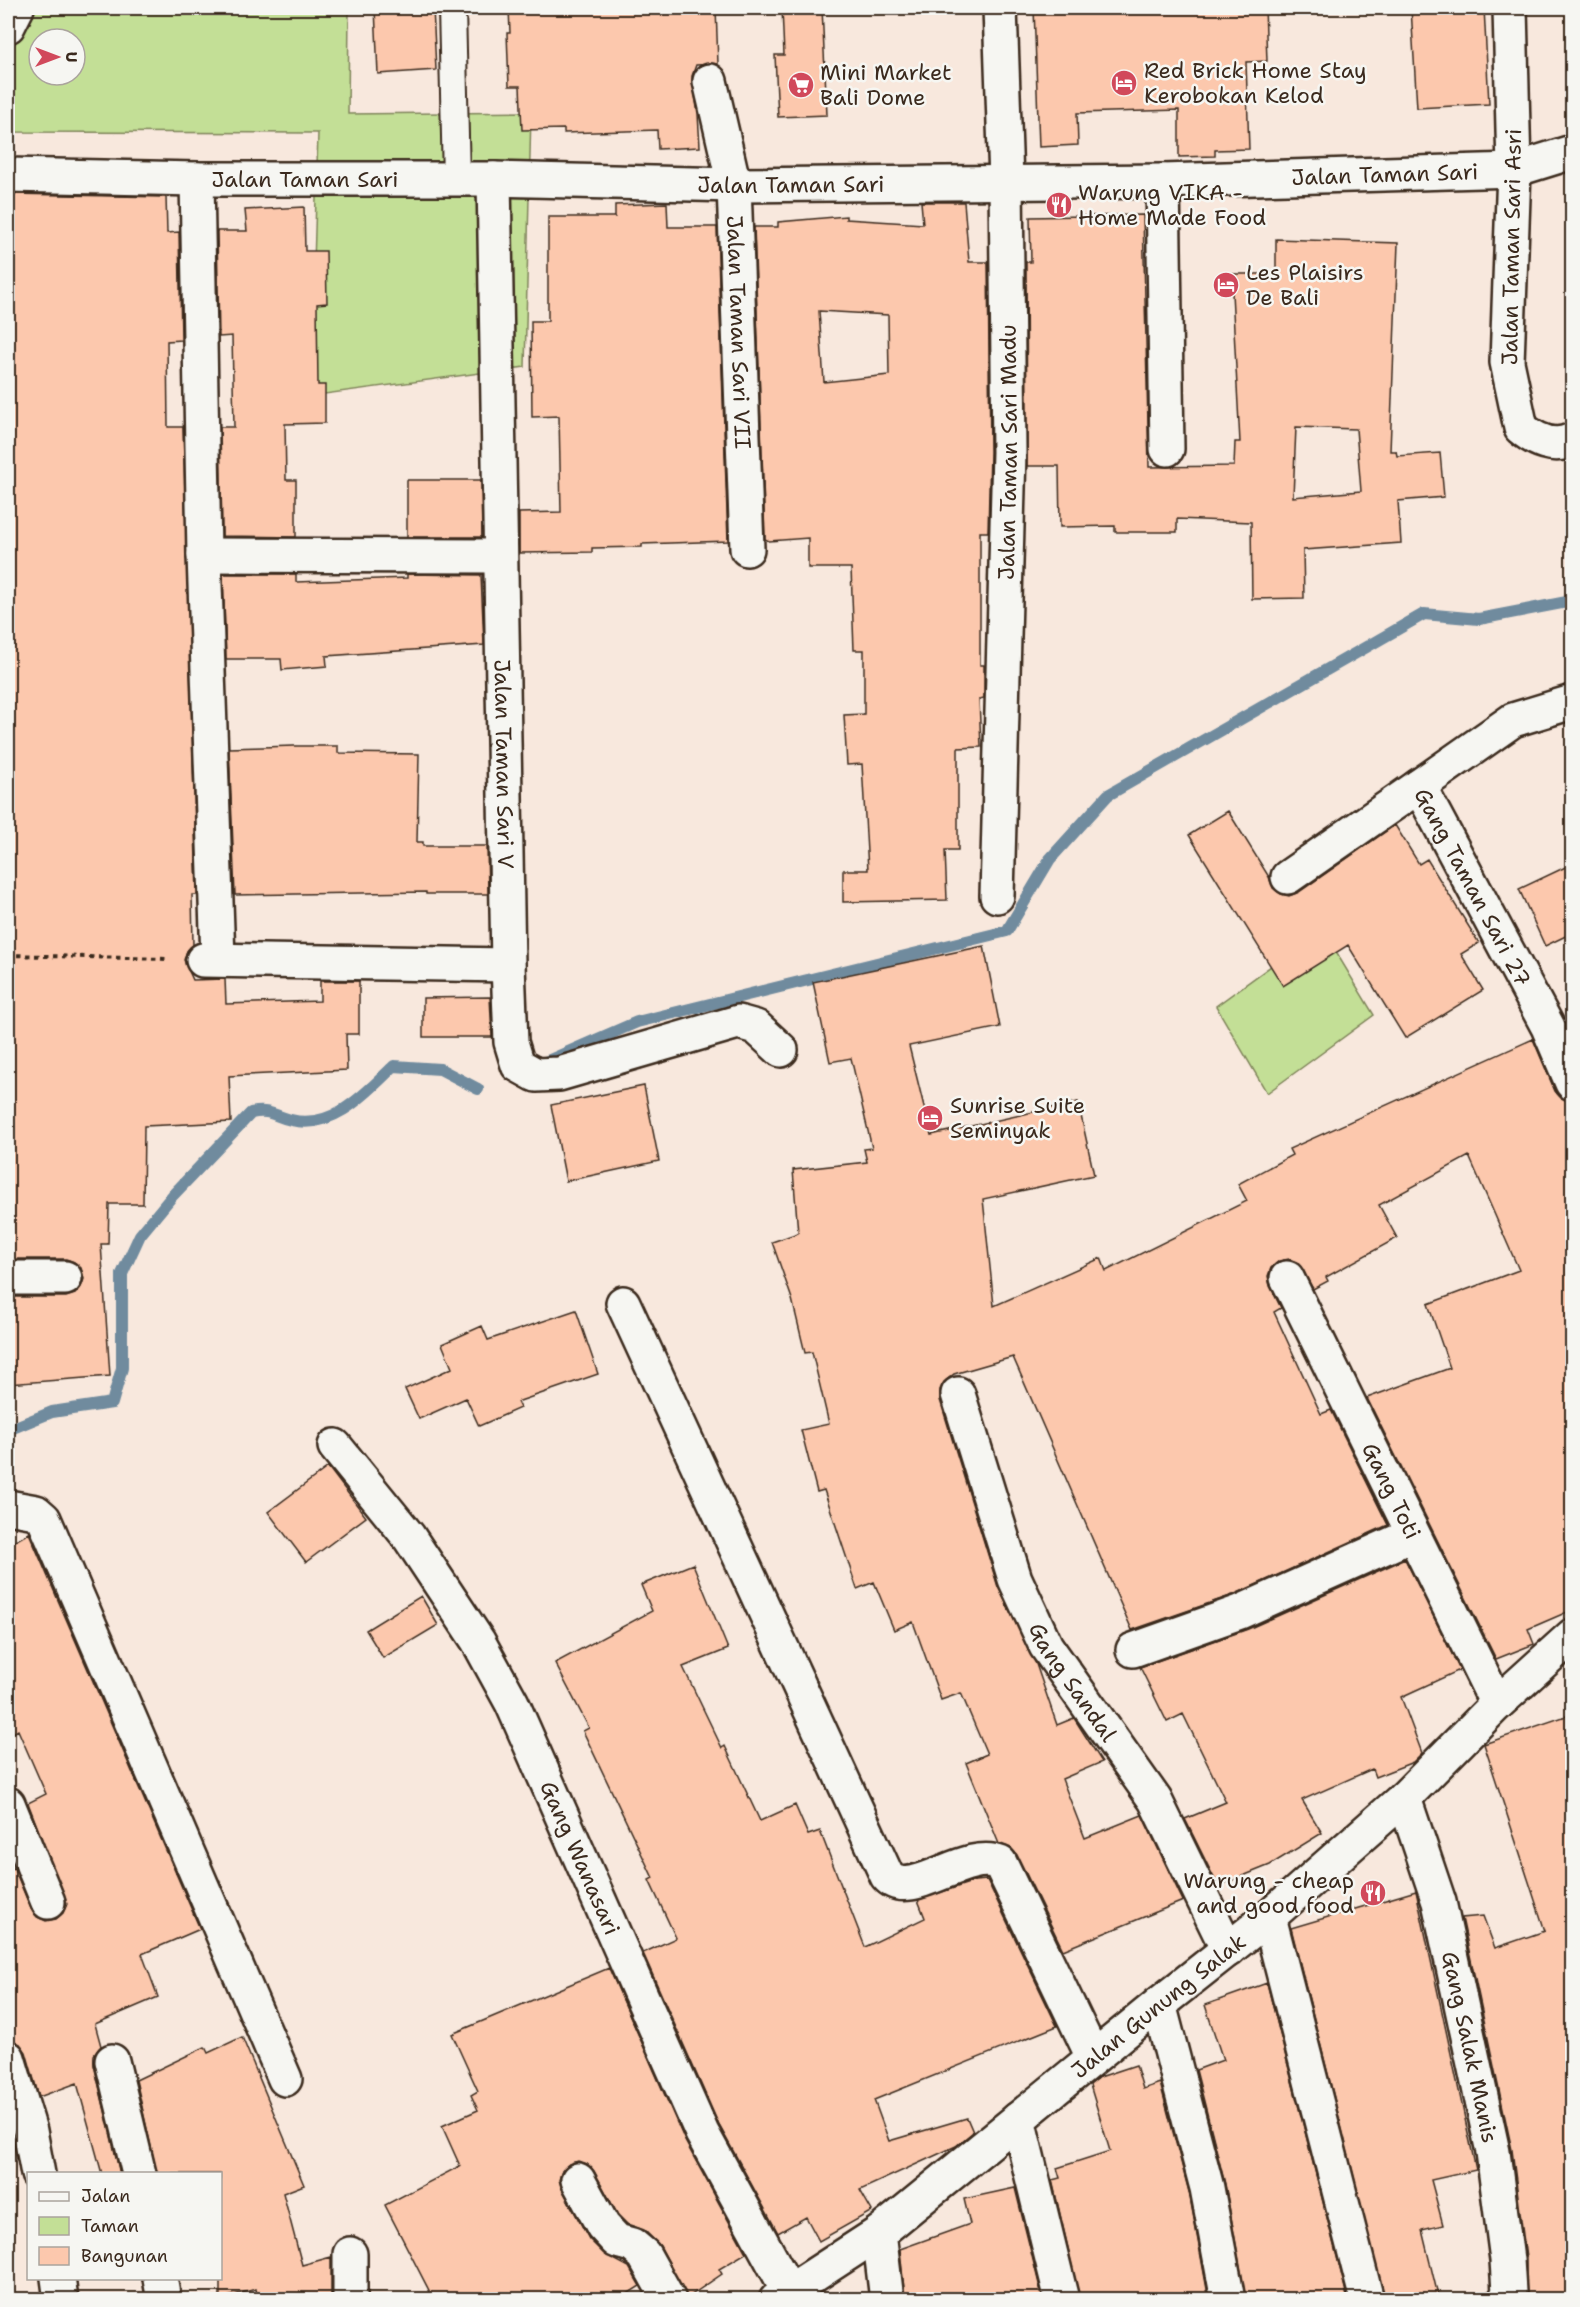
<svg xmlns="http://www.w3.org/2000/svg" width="1580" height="2307" font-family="'Shantell Sans',sans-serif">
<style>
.green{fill:#c3df96;stroke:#7f845a;stroke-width:1.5;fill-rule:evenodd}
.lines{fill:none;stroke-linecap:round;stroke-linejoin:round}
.stream{stroke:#708b9e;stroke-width:12}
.building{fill:#fcc8ad;stroke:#3b2a1e;stroke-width:1.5;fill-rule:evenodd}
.service-casing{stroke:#3b2a1e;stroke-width:30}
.minor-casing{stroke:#3b2a1e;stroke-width:38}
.tertiary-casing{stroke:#3b2a1e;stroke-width:38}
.path{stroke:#3b2a1e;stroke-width:4;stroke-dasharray:4.5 4.5;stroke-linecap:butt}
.service{stroke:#f6f6f2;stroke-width:26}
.minor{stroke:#f6f6f2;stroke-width:33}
.tertiary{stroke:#f6f6f2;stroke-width:33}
.labels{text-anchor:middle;stroke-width:5;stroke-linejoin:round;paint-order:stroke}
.poi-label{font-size:22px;fill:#3b2a1e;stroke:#f6f6f2;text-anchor:start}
.street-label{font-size:22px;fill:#3b2a1e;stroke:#f6f6f2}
</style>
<rect width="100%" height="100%" fill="#f8e8dd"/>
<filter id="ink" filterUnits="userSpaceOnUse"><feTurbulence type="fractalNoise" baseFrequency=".0167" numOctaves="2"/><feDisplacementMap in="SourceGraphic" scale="12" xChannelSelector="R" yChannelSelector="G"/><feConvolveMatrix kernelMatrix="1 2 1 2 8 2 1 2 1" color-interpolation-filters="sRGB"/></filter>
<g filter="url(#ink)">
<path class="green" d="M 8,8 L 349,8 L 348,114 L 531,112 L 525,367 L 310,396 L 318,133 L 8,132 ZM 39,39 L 75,39 L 75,75 L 39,75 Z
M 1322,929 L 1374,1015 L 1267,1093 L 1216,1006 Z"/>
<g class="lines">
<path class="stream" d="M 543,1063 L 637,1022 L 1007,931 L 1050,859 L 1108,795 L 1424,614 L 1479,619 L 1572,601
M 8,1430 L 52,1412 L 112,1403 L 122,1368 L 122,1274 L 140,1235 L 173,1195 L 251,1113 C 271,1109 273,1116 291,1120 C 333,1131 368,1091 394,1066 L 440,1069 L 478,1089"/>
</g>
<path class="building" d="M 375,8 L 433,8 L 436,70 L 378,74 Z
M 509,8 L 716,8 L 718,64 L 696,65 L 692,76 L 698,114 L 700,147 L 658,149 L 657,130 L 564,133 L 564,129 L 522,130 L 520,86 L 509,86 L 507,33 L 510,33 Z
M 782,8 L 822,8 L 827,115 L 778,117 L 775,55 L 784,55 Z
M 1034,8 L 1265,8 L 1267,61 L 1246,62 L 1249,149 L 1215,150 L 1215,156 L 1179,157 L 1179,110 L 1077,113 L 1078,145 L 1039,147 Z
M 1411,8 L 1484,8 L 1489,104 L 1417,108 Z
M 11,194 L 166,197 L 167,233 L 179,232 L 181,340 L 167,341 L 168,427 L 183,427 L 197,895 L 192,895 L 193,945 L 187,951 L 184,960 L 193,980 L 225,979 L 226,1004 L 320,1001 L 320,981 L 359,981 L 359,1034 L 346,1034 L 347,1070 L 229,1076 L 231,1122 L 144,1126 L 143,1204 L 109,1204 L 108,1244 L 101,1244 L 110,1376 L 8,1384 L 8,1297 L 66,1297 L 75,1294 L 81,1287 L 84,1279 L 81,1268 L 74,1262 L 66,1259 L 8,1259 L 8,316 L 11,316 Z
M 921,202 L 964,202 L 969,262 L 988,262 L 990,452 L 988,532 L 980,532 L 980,665 L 984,665 L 984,698 L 979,699 L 981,747 L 958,748 L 958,850 L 945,850 L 947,900 L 843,902 L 843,870 L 868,870 L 862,764 L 847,765 L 844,715 L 864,714 L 864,650 L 854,650 L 851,568 L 808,568 L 808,538 L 769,541 L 765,539 L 754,227 L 778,227 L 778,222 L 846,216 L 846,219 L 923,224 ZM 819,311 L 888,315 L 889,375 L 824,382 Z
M 667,203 L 668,227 L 717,227 L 728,541 L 642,544 L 642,547 L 592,548 L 592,552 L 519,553 L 519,513 L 561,512 L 559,416 L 532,417 L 531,321 L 548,321 L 548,217 L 615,217 L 615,205 Z
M 304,207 L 305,251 L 326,251 L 327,303 L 317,304 L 318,385 L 325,385 L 325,423 L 285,424 L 286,480 L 296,480 L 296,537 L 222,536 L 220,427 L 234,427 L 232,336 L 219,337 L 217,231 L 247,231 L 245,210 Z
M 1143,215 L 1149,467 L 1234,466 L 1235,442 L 1240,442 L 1231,274 L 1276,274 L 1276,239 L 1398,243 L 1390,451 L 1396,451 L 1397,456 L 1440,453 L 1444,497 L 1398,501 L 1401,543 L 1303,550 L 1304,598 L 1252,599 L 1251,522 L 1177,519 L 1177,532 L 1115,532 L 1115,526 L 1060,527 L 1059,466 L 1027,466 L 1026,262 L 1031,262 L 1030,217 ZM 1296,427 L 1356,429 L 1361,491 L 1293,497 Z
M 407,480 L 481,480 L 482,537 L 407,537 Z
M 223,574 L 296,574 L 296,582 L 407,578 L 407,574 L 481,575 L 484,645 L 326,656 L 327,666 L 282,670 L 281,659 L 226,659 Z
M 294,746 L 338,746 L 338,753 L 419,754 L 417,842 L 423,842 L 423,846 L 487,846 L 488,894 L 426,894 L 426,892 L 235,895 L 229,748 Z
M 1228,811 L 1269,877 L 1273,888 L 1281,894 L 1289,896 L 1299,892 L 1395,825 L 1419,864 L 1427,859 L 1479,943 L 1461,954 L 1483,990 L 1405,1038 L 1348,945 L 1283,986 L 1189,835 Z
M 1572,864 L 1572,933 L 1545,946 L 1519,889 Z
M 984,946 L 1000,1027 L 909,1046 L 931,1135 L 1078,1102 L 1094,1175 L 983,1199 L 994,1306 L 1101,1258 L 1106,1271 L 1247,1201 L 1238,1184 L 1292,1155 L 1289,1149 L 1533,1039 L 1555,1091 L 1561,1098 L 1572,1101 L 1572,1610 L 1528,1629 L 1534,1644 L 1496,1659 L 1367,1398 L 1450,1368 L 1428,1304 L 1519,1270 L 1469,1156 L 1379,1205 L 1397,1238 L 1326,1277 L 1328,1281 L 1313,1289 L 1297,1262 L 1289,1259 L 1279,1261 L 1271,1268 L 1268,1276 L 1270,1286 L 1281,1308 L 1274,1312 L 1321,1414 L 1331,1410 L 1388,1525 L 1233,1595 L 1132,1630 L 1013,1357 L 954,1374 L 944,1382 L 940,1390 L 940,1400 L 998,1587 L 1036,1664 L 1057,1725 L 1074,1718 L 1102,1762 L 1062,1779 L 1085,1838 L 1142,1815 L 1183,1901 L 1063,1950 L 1017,1855 L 1011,1848 L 999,1844 L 966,1763 L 987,1754 L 961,1693 L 941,1700 L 913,1622 L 894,1630 L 874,1582 L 857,1589 L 824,1490 L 817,1492 L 801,1430 L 829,1424 L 812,1352 L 805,1353 L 792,1299 L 772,1242 L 798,1233 L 793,1170 L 867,1162 L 864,1149 L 872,1148 L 851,1058 L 830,1062 L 813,982 Z
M 490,997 L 492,1037 L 423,1037 L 423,998 Z
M 644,1086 L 659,1161 L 566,1181 L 551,1105 Z
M 576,1310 L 598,1374 L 517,1402 L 520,1408 L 479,1426 L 466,1398 L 419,1419 L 405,1389 L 452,1368 L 442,1344 L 482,1326 L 488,1340 Z
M 328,1467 L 366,1517 L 306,1562 L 268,1512 Z
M 29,1533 L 200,1929 L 142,1954 L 158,1997 L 95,2024 L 101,2046 L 94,2055 L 94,2065 L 120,2174 L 102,2174 L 77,2083 L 39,2097 L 26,2052 L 20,2044 L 8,2040 L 8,1870 L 14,1868 L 31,1909 L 37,1917 L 46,1921 L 56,1919 L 63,1913 L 67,1904 L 28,1803 L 46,1794 L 18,1730 L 8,1736 L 8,1545 Z
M 1405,1559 L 1460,1670 L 1401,1697 L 1422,1753 L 1413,1762 L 1375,1777 L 1372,1769 L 1302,1800 L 1322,1833 L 1270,1865 L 1218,1886 L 1185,1819 L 1226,1802 L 1183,1714 L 1167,1722 L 1140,1667 L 1248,1629 Z
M 693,1564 L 728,1649 L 683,1667 L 722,1748 L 725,1746 L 760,1821 L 795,1805 L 808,1835 L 820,1831 L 865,1947 L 925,1918 L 918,1900 L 975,1881 L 987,1880 L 1057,2026 L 874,2100 L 889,2141 L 967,2118 L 973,2132 L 956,2146 L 860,2190 L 872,2211 L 819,2241 L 806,2217 L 778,2233 L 719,2125 L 643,1953 L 676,1938 L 649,1880 L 653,1878 L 583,1731 L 589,1728 L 555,1663 L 652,1611 L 641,1585 Z
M 421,1596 L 438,1625 L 383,1658 L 366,1630 Z
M 1572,1714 L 1572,2299 L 1526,2300 L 1526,2258 L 1512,2150 L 1462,1918 L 1483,1916 L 1495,1948 L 1545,1931 L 1484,1744 Z
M 1416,1891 L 1476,2170 L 1431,2180 L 1443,2225 L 1422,2230 L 1439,2300 L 1385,2300 L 1291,1928 Z
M 609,1968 L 685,2141 L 746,2253 L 719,2269 L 722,2274 L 687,2298 L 660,2246 L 644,2230 L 627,2224 L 618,2215 L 594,2171 L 587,2164 L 578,2161 L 569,2164 L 562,2171 L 559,2180 L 562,2189 L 589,2239 L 604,2254 L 629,2267 L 640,2286 L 618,2300 L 434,2300 L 385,2205 L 460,2166 L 442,2126 L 478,2110 L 471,2095 L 478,2091 L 452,2034 Z
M 1267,1983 L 1348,2300 L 1246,2300 L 1225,2184 L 1196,2070 L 1223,2060 L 1205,2005 Z
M 242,2037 L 304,2185 L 283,2193 L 302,2265 L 331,2257 L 331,2300 L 258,2300 L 256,2289 L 220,2299 L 220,2174 L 157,2174 L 136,2080 L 205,2047 L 208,2053 Z
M 1136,2065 L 1143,2089 L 1160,2083 L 1189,2192 L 1209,2300 L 1080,2300 L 1052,2180 L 1060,2178 L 1057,2168 L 1110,2151 L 1090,2085 L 1100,2077 Z
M 1015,2188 L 1043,2300 L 905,2300 L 900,2249 L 970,2224 L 964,2199 Z"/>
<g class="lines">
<defs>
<path id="service" d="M 452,8 L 456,179"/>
<g id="minor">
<path d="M 1510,8 L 1514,170 L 1507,362 L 1521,428 C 1535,440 1554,449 1572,440"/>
<path d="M 8,26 L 17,8"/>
<path id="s1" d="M 710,81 L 734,185 L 747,549"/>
<path id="s2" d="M 8,175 L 197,179 L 494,179 L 734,185 L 1163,181 L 1514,170 L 1572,152"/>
<path d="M 197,179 L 204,555 L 218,959"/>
<path id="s3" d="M 494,179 L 508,965 L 511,1042 L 518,1065 L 536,1075 L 559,1074 L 738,1022 L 756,1027 L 781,1050"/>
<path d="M 1163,181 L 1167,449"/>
<path d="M 204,555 L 499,556"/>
<path id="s4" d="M 1572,702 L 1513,720 L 1419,786 L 1548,1027 L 1572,1083"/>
<path d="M 1288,877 L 1419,786"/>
<path id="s5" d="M 997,896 L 1009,452 L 1006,181 L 1000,8"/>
<path d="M 203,960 L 508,965"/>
<path d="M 8,1278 L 65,1278"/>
<path id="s6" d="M 1287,1278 L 1497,1704"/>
<path d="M 623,1303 L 887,1876 C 910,1903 964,1848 1000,1863 L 1093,2057"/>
<path id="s7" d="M 958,1394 L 1015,1579 L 1046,1646 L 1155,1800 L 1228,1950"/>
<path id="s8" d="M 335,1446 L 409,1537 L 478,1641 L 512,1703 L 702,2133 L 788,2290"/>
<path d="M 8,1507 L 36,1512 L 44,1519 L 285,2079"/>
<path d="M 1133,1650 L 1240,1612 L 1412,1535"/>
<path id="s9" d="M 1404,1798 L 1439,1902 L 1493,2152 L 1507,2260 L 1509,2292 L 1505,2300"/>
<path d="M 8,1804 L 48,1902"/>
<path d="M 1269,1917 L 1367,2300"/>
<path d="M 1159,2004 L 1207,2188 L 1228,2300"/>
<path d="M 8,2058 L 30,2131 L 38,2174"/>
<path d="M 112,2061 L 139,2174"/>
<path d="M 1018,2119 L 1062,2300"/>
<path d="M 578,2180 L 603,2226 L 617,2241 L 632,2245 L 644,2255 L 669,2300"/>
<path d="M 879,2233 L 887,2300"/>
<path d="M 58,2278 L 61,2300"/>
<path d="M 160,2278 L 164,2300"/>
<path d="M 350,2300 L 350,2254"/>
</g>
<g id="tertiary">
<path id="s10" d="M 776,2300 L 879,2233 L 1159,2004 L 1269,1917 L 1404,1798 L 1497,1704 L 1572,1636"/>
</g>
</defs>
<use href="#service" class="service-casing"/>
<use href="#minor" class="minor-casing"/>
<use href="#tertiary" class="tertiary-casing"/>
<path class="path" d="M 8,955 L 166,959"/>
<use href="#service" class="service"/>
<use href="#minor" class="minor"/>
<use href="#tertiary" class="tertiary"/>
</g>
</g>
<defs>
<symbol id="hotel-disc" viewBox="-11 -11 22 22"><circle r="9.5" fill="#d1495b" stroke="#f6f6f2"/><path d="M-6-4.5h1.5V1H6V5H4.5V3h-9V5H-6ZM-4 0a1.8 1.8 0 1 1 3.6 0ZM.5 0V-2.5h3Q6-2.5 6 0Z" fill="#fff"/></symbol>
<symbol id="supermarket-disc" viewBox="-11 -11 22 22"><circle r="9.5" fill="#d1495b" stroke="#f6f6f2"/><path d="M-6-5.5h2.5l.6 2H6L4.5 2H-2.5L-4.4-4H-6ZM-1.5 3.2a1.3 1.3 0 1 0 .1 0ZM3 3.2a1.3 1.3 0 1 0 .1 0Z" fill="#fff"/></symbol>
<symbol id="restaurant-disc" viewBox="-11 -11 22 22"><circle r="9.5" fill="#d1495b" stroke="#f6f6f2"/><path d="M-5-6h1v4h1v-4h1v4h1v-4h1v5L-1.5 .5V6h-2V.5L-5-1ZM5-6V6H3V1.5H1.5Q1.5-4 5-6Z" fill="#fff"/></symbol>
</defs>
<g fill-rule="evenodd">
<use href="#hotel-disc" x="1109" y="68" width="30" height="30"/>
<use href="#supermarket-disc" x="786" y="70" width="30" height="30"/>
<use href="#restaurant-disc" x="1044" y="190" width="30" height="30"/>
<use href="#hotel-disc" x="1211" y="270" width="30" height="30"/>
<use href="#hotel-disc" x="915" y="1103" width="30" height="30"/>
<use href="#restaurant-disc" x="1358" y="1878" width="30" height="30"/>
</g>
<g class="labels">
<g class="poi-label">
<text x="1144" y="78">Red Brick Home Stay<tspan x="1144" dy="25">Kerobokan Kelod</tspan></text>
<text x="820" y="80">Mini Market<tspan x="820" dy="25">Bali Dome</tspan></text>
<text x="1078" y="200">Warung VIKA -<tspan x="1078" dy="25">Home Made Food</tspan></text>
<text x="1246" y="280">Les Plaisirs<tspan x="1246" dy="25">De Bali</tspan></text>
<text x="950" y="1113">Sunrise Suite<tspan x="950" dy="25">Seminyak</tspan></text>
<text x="1354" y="1888" text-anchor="end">Warung - cheap<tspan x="1354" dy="25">and good food</tspan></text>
</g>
<g class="street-label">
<text dy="8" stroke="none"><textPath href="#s2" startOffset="1377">Jalan Taman Sari</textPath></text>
<text dy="8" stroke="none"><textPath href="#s2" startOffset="297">Jalan Taman Sari</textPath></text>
<text dy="8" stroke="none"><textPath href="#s2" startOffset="783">Jalan Taman Sari</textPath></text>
<text transform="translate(1511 247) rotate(-89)" y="8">Jalan Taman Sari Asri</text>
<text dy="8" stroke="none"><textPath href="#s1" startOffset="254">Jalan Taman Sari VII</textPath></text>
<text dy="8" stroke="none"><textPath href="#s5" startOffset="444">Jalan Taman Sari Madu</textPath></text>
<text dy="8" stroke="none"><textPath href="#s3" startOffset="585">Jalan Taman Sari V</textPath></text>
<text dy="8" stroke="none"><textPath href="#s4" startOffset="291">Gang Taman Sari 27</textPath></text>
<text dy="8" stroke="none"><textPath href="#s6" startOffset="237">Gang Toti</textPath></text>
<text dy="8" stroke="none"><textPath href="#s7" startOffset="312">Gang Sandal</textPath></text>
<text dy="8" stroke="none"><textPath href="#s8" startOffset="482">Gang Wanasari</textPath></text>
<text dy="8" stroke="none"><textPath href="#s10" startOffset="483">Jalan Gunung Salak</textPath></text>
<text dy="8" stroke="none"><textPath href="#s9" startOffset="258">Gang Salak Manis</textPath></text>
</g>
</g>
<rect width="1580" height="2307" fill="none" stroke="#f6f6f2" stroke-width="30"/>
<rect x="15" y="15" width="1550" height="2277" fill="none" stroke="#3b2a1e" stroke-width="2" filter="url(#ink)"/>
<rect x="27" y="2172" width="195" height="108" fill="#f6f6f2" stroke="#aba49d" stroke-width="1.5"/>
<rect x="39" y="2192" width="30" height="9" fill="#f6f6f2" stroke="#aba49d" stroke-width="1.5"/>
<text x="81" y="2202" font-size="18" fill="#3b2a1e">Jalan</text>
<rect x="39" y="2217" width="30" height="18" fill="#c3df96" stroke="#aba49d" stroke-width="1.5"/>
<text x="81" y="2232" font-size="18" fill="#3b2a1e">Taman</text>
<rect x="39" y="2247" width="30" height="18" fill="#fcc8ad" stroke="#aba49d" stroke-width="1.5"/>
<text x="81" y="2262" font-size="18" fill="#3b2a1e">Bangunan</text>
<g transform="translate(57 57) rotate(90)"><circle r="28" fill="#f6f6f2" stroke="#aba49d" stroke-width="1.5"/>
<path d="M0-4.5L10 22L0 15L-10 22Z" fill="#d1495b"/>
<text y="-9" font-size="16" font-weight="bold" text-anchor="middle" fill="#3b2a1e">U</text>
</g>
</svg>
